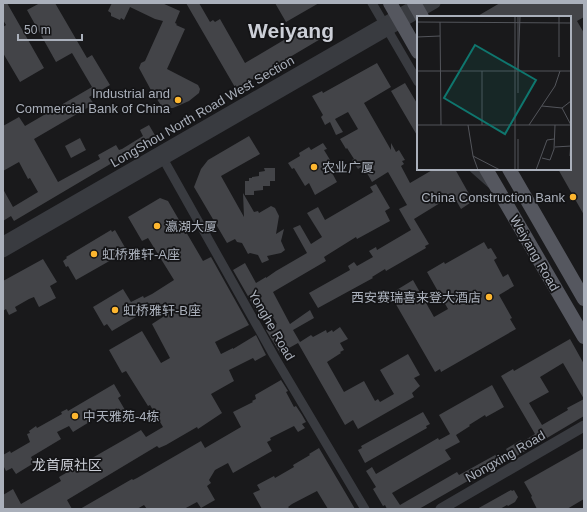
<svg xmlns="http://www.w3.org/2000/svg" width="587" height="512" font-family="Helvetica,'Noto Sans SC',sans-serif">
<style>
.building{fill:#434448;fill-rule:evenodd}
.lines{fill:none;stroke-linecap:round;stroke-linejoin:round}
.minor{stroke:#393b40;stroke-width:9}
.tertiary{stroke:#393b40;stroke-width:11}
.primary{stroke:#55575f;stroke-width:14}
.poi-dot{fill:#fdb62f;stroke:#141416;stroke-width:1.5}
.labels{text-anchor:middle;stroke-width:3.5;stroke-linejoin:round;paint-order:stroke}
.poi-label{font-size:13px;fill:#aab0bb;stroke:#141416;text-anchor:start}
.street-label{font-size:13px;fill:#aab0bb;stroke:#141416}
.neighbourhood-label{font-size:14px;fill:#cccfd7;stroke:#141416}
.town-label{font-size:21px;font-weight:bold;fill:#cccfd7;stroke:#141416}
.inset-road{fill:none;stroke:#53555b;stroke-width:1}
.view{fill:#0f766e;fill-opacity:0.15;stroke:#0f766e;stroke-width:2}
.inset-edge{fill:none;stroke:#aab0bb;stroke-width:2}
</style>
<rect width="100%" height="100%" fill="#19191b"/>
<path class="building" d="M 3,3 L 7,3 L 44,68 L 20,82 L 3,53 L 3,27 L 6,25 L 3,20 Z
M 40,3 L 55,3 L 87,58 L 92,55 L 110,85 L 89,97 L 94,104 L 34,139 L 58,182 L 100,159 L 98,155 L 116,145 L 119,150 L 122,149 L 143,136 L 140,130 L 149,125 L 156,137 L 14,221 L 11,216 L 3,221 L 3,189 L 13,207 L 38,192 L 30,178 L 28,179 L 19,162 L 3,171 L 3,126 L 19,117 L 25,126 L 92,87 L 72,53 L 56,62 L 27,10 Z
M 112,3 L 162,3 L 180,11 L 175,23 L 177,24 L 176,25 L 185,29 L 167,69 L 198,85 L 200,89 L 199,93 L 189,101 L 173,108 L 163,108 L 152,92 L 139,68 L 141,63 L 145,61 L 163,21 L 155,19 L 130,7 L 124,20 L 121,18 L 120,20 L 111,16 L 111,13 L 108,11 Z
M 186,3 L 199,3 L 210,22 L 213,20 L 215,22 L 220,19 L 245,63 L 299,31 L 304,40 L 331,25 L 334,31 L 236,89 Z
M 275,3 L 319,3 L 286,22 Z
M 500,3 L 584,3 L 584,17 L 577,21 L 584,33 L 584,215 L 558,169 L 570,169 L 570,17 L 476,17 Z
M 377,63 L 391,87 L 364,103 L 391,150 L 391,143 L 396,152 L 399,150 L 405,160 L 402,161 L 404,164 L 401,166 L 410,183 L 434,169 L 455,169 L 473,201 L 461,209 L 453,195 L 414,219 L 429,244 L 425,246 L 426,248 L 386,271 L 385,269 L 372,277 L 373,278 L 318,308 L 309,293 L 350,270 L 348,266 L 354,262 L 357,266 L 373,257 L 369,251 L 376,247 L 377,250 L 411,230 L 399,209 L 407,205 L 388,172 L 372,182 L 363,166 L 358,169 L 352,160 L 354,159 L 347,148 L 346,149 L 340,139 L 358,129 L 348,112 L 335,119 L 343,132 L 336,135 L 330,122 L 325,125 L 321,117 L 323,115 L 312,96 L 322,91 L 323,93 Z
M 405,83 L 418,105 L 418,137 L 391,91 Z
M 249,136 L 260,154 L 221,176 L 244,217 L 243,193 L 254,212 L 258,211 L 259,213 L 271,206 L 275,208 L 279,216 L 276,234 L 284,229 L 281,241 L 285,250 L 281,253 L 267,256 L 269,260 L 262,263 L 258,255 L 250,253 L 248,254 L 242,243 L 237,242 L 235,239 L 227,243 L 194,187 L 201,169 L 208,160 Z
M 80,138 L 86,150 L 71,158 L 65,146 Z
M 323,143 L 327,149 L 324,150 L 335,168 L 331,171 L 337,182 L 315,195 L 309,183 L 305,186 L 294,168 L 292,169 L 288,163 L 300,156 L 299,153 L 309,147 L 311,150 Z
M 264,168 L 275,168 L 275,181 L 270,181 L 270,186 L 263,186 L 263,190 L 254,191 L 254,195 L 245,195 L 245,181 L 249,181 L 249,178 L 252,178 L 252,177 L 259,176 L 259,172 L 265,171 Z
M 376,184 L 390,208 L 385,211 L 390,221 L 357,239 L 356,237 L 324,257 L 326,261 L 273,292 L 290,324 L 310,310 L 314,318 L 293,330 L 300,342 L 311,335 L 313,337 L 326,330 L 327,333 L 332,330 L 333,332 L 340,327 L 348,339 L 340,343 L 344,350 L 340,352 L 341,353 L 327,362 L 344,392 L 364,381 L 375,401 L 378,399 L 380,402 L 394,394 L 380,370 L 408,354 L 420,375 L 414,378 L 420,386 L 412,393 L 414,397 L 358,429 L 353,420 L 345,425 L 298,343 L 280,353 L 266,330 L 277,324 L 271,314 L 261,319 L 233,270 L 245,263 L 256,283 L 266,277 L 266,278 L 276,271 L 307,253 L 293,228 L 300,225 L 311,244 L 322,237 L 307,213 L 318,207 L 325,220 L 373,192 L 370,187 Z
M 160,198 L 168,201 L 203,261 L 211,257 L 249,325 L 215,342 L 221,354 L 233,348 L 233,349 L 256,335 L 266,355 L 255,361 L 253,358 L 229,370 L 234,381 L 211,394 L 222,413 L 198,429 L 197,427 L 166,445 L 159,448 L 157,446 L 67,500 L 72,509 L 3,509 L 3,495 L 13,489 L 21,504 L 61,481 L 59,477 L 141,430 L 146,437 L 163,427 L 150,405 L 148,406 L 126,371 L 122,373 L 109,350 L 142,331 L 161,363 L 170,358 L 152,324 L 172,311 L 166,302 L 149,312 L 146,311 L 112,331 L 107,324 L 104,326 L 93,307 L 123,289 L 131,302 L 143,296 L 144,298 L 152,294 L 174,280 L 148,238 L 142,241 L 128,217 Z
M 111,230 L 112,232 L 115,230 L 127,251 L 76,280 L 68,266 L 66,267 L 63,261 L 67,258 L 66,257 Z
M 484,242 L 488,249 L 491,248 L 497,258 L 494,260 L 503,277 L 508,274 L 514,286 L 499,295 L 512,318 L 510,319 L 516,329 L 441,372 L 440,369 L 435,372 L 390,294 L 413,280 L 434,317 L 448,309 L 427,272 L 444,262 L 445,264 Z
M 43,259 L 57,282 L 50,286 L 56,298 L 39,307 L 34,297 L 29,299 L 15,307 L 17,311 L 9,315 L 6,309 L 3,311 L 3,281 Z
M 570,339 L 584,364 L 584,416 L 515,457 L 514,456 L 511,458 L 506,449 L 521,440 L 522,442 L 535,434 L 501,376 L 513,369 L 514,371 ZM 563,363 L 584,399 L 567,408 L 568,410 L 542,425 L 529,403 L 549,392 L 540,377 Z
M 281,380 L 288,391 L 286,392 L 294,407 L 296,406 L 302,415 L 306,422 L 302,424 L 305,428 L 298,432 L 294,426 L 270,438 L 271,440 L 267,442 L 272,451 L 233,473 L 228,463 L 215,470 L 209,480 L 211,483 L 207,486 L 215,500 L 201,508 L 197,502 L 184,509 L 147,509 L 144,505 L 137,509 L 80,509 L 132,479 L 133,480 L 137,478 L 201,441 L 205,448 L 241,427 L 233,412 L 253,402 L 252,401 L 256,399 L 255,395 Z
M 114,384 L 121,396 L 118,398 L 125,410 L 108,419 L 102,409 L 89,416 L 91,421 L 73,432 L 69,426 L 57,432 L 61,439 L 31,457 L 34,463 L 16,474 L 12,468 L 6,471 L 3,465 L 3,455 L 10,451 L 11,453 L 30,442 L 27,434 L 30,433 L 29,431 L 36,426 L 37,428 L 62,414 L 61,412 L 67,409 L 68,411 Z
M 492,385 L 504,407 L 486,417 L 485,415 L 469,425 L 470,426 L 456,435 L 460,442 L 445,450 L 451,459 L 392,493 L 400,505 L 457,472 L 459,475 L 497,454 L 501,463 L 483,475 L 474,480 L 473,478 L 419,509 L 387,509 L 385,505 L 383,506 L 373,489 L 376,487 L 366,471 L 372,467 L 376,474 L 438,438 L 439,440 L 450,434 L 439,415 Z
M 423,412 L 430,424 L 426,426 L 427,428 L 365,463 L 358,450 L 362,448 L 361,446 Z
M 319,448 L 355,509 L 328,509 L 317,491 L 292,504 L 288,507 L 290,509 L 262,509 L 253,493 L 260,490 L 257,485 L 274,476 L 275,478 L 294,467 L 293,465 L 310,455 L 309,454 Z
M 584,448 L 584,499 L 567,509 L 537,509 L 531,497 L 532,496 L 524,482 Z
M 511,490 L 512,491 L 514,490 L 518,497 L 515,502 L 508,506 L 507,505 L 500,509 L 477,509 Z"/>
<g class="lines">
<path class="minor" d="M 372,3 L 418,82
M 161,155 L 274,356 L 365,509
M 474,169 L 491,184"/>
<path class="tertiary" d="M 3,242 L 415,5
M 3,252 L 435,3
M 441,509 L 584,426"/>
<path class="primary" d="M 390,3 L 418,52
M 414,3 L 422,17
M 486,169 L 584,337
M 509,169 L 584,299"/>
</g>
<g class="poi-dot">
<circle cx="178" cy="100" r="4"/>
<circle cx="314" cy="167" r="4"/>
<circle cx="573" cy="197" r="4"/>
<circle cx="157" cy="226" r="4"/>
<circle cx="94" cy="254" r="4"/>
<circle cx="489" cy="297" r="4"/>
<circle cx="115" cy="310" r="4"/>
<circle cx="75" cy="416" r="4"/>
</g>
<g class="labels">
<g class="poi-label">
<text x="170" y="98" text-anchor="end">Industrial and<tspan x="170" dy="15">Commercial Bank of China</tspan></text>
<text x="322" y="172">农业广厦</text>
<text x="565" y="202" text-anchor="end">China Construction Bank</text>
<text x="165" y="231">瀛湖大厦</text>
<text x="102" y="259">虹桥雅轩-A座</text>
<text x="481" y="302" text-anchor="end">西安赛瑞喜来登大酒店</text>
<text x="123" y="315">虹桥雅轩-B座</text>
<text x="83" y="421">中天雅苑-4栋</text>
</g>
<g class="street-label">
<text transform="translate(202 111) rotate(-30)" y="5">LongShou North Road West Section</text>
<text transform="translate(535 253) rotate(60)" y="5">Weiyang Road</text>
<text transform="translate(272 325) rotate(60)" y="5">Yonghe Road</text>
<text transform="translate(505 456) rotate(-30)" y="5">Nongxing Road</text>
</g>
<g class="neighbourhood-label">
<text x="67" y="470">龙首原社区</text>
</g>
<g class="town-label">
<text x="291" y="38">Weiyang</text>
</g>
</g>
<g transform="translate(417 16)">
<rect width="154" height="154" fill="#19191b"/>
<path class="inset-road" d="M 0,6 L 154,7M 23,6 L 24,109M 0,21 L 23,20M 142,41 L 142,0M 101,53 L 103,0M 0,55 L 154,55M 65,55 L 65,109M 101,77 L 101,0M 125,90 L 145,92 L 154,85M 145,92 L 154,109M 0,109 L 154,109M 51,109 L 56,140 L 83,154M 112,109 L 138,70 L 143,55M 101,123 L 101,154M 138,131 L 154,130M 56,140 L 61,154M 153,140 L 154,124M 125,142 L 133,144 L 137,133 L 138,109M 98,154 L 98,0M 119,154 L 130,124 L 137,123"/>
<path class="view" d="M 58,29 L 119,64 L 88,118 L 27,82 Z"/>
<rect width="154" height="154" class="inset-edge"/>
</g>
<rect width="587" height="512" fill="none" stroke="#aab0bb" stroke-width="8"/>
<path d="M18 34v6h64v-6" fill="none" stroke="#aab0bb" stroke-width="2"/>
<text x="24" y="34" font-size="12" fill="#aab0bb" stroke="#141416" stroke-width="3" paint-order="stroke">50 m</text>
</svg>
